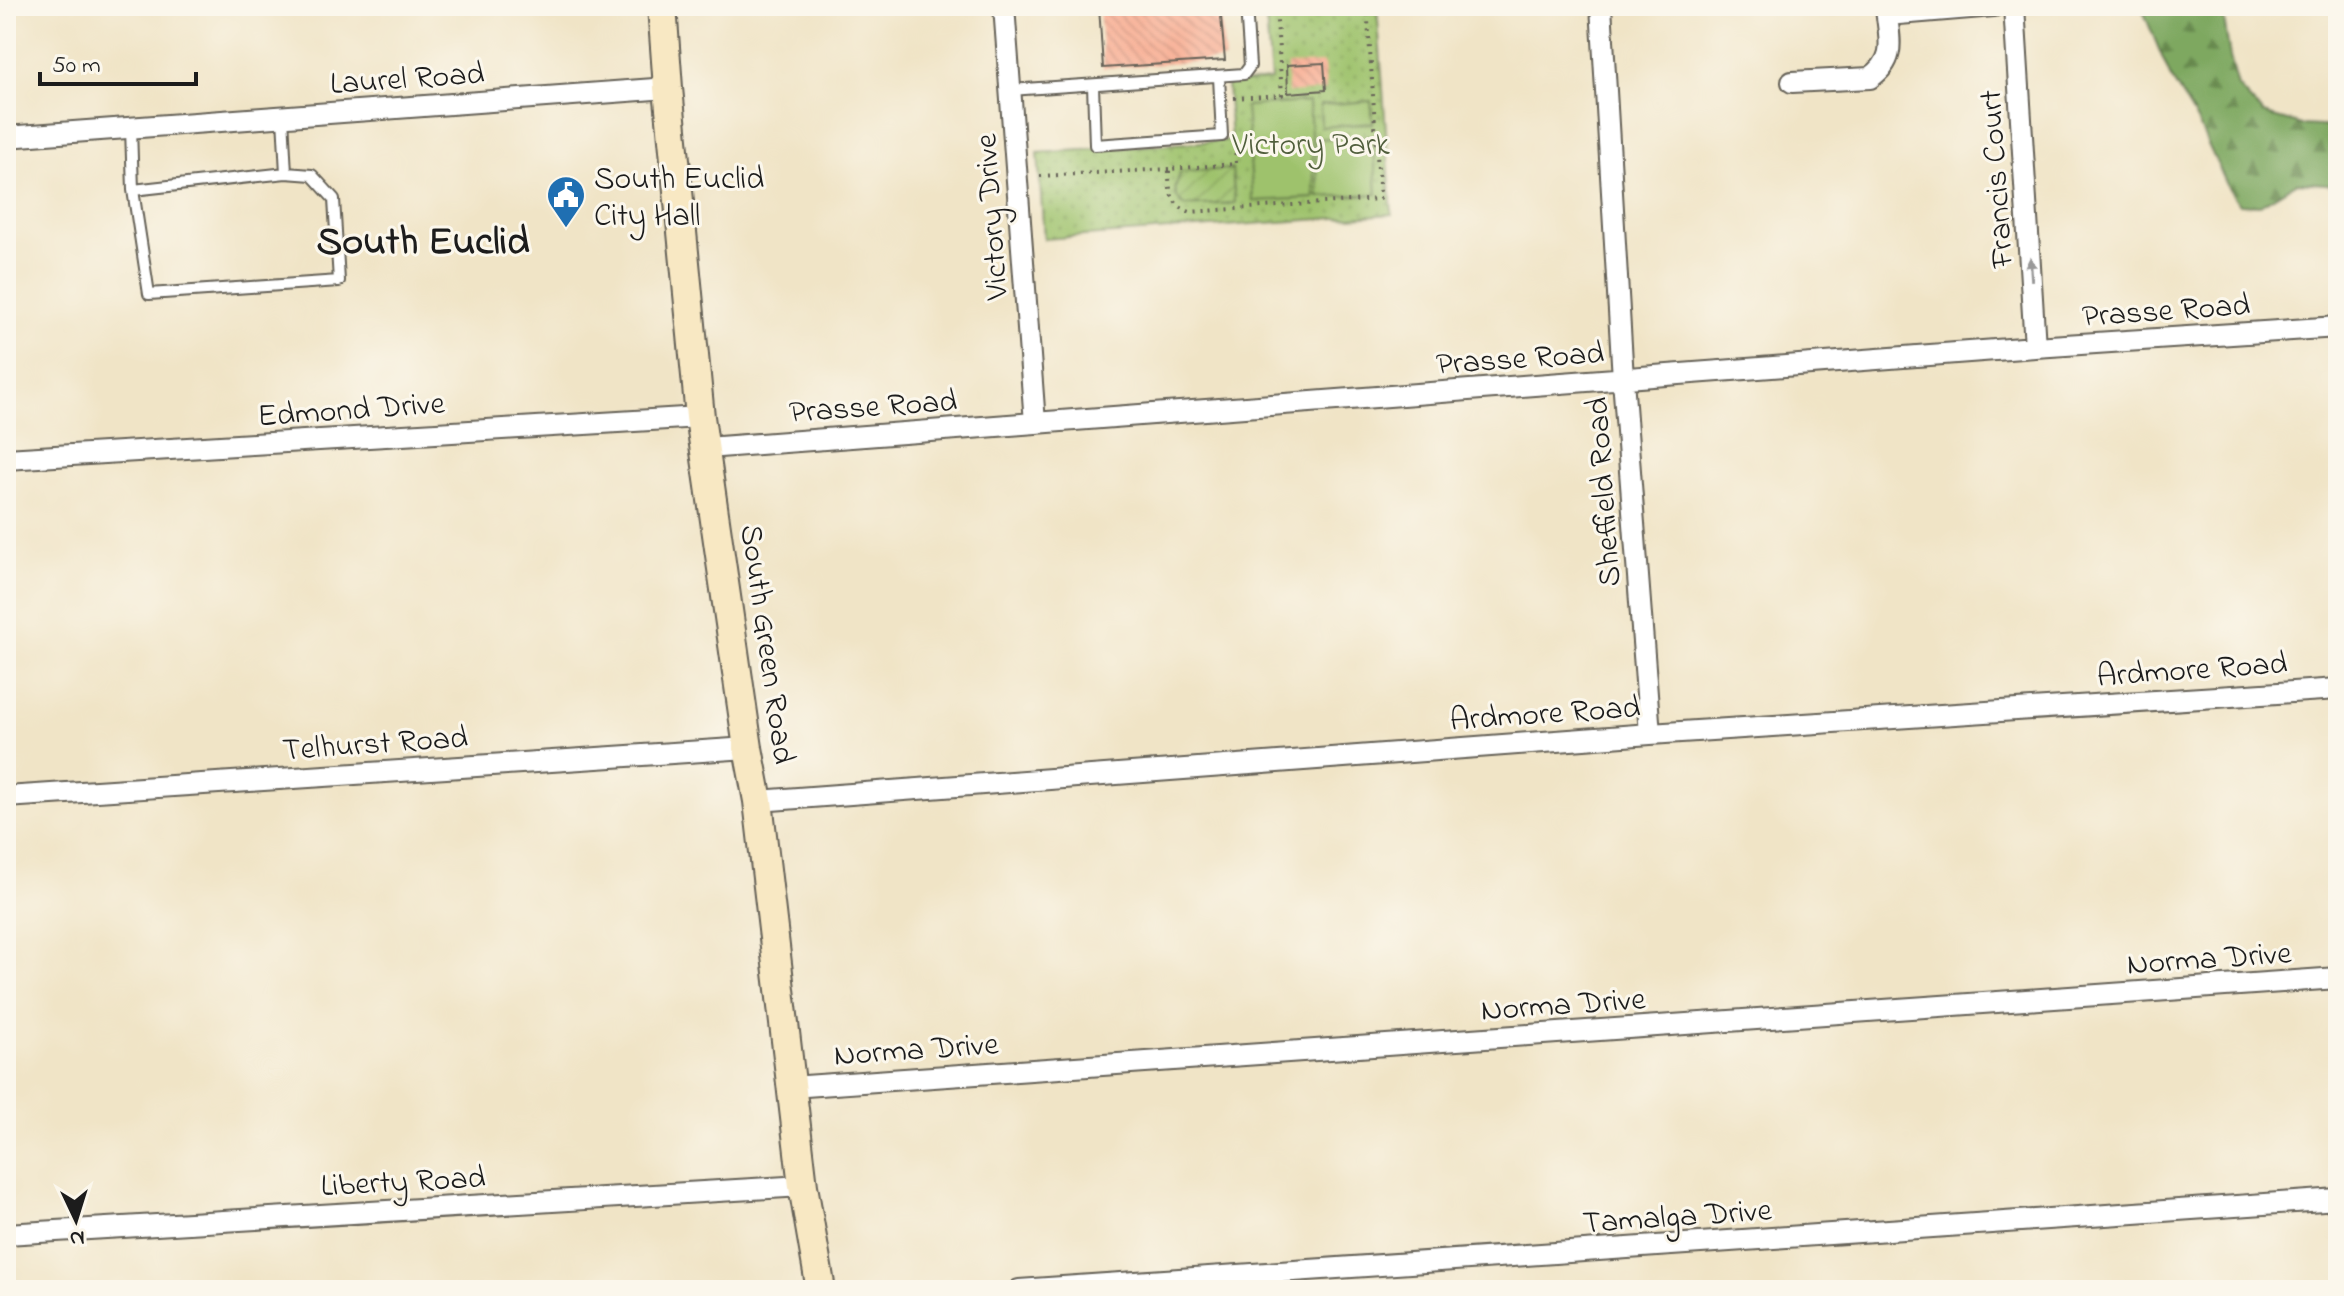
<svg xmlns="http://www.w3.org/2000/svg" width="2344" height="1296" font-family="'Indie Flower',sans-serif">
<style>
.grass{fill:url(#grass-dots);stroke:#5d6f44;stroke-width:2}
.forest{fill:url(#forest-firs);stroke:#4d623e;stroke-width:2}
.garden{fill:url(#garden-furrows);stroke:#5d6f44;stroke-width:2}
.pitch{fill:#9ec26c;stroke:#5d6f44;stroke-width:2}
.building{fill:url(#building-back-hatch)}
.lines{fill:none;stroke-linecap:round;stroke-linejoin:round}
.lane-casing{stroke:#666258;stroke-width:14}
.street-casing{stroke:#666258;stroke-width:24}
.secondary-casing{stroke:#666258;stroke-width:32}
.path{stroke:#666258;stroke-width:4;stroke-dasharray:2 6;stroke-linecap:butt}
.lane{stroke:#fff;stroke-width:10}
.street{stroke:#fff;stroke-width:20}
.secondary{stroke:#f8e8c3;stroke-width:28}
.oneway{fill:#999}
.labels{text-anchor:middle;stroke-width:6;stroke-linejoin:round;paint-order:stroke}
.street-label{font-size:32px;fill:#1c1c1c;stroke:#fbf7ec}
.park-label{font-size:32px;fill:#505e3c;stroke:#fbf7ec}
.poi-label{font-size:32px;fill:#1c1c1c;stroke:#fbf7ec;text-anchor:start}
.district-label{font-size:40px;font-weight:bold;fill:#1c1c1c;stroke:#fbf7ec}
</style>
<defs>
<pattern id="grass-dots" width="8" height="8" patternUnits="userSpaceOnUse" patternTransform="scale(2)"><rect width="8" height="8" fill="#9ec26c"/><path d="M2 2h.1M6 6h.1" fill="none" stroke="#88a65d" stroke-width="1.8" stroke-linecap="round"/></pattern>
<pattern id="forest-firs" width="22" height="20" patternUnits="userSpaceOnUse" patternTransform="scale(2)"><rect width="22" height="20" fill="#7ea860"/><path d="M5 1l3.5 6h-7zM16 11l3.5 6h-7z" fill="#66884e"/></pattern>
<pattern id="garden-furrows" width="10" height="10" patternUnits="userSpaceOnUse" patternTransform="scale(2)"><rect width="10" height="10" fill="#9ec26c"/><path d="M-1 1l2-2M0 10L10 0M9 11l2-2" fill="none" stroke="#88a65d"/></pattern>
<pattern id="building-back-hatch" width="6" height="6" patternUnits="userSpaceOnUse" patternTransform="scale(2)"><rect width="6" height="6" fill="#f8ab90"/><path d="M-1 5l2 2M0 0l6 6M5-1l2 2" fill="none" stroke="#d4937c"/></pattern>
</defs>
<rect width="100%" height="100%" fill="#fbf7ec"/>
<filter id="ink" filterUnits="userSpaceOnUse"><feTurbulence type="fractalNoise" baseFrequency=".0125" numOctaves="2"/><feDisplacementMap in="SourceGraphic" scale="16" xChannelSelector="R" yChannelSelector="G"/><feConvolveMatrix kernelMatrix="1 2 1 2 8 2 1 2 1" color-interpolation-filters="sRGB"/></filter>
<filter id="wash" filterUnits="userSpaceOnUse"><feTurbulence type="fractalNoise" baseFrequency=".006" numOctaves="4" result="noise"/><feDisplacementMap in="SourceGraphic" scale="32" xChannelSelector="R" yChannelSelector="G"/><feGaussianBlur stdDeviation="1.8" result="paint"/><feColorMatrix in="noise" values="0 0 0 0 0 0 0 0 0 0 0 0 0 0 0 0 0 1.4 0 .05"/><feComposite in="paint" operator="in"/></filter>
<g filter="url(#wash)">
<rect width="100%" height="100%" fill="#f0e4c6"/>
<path class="grass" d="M 1265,6 L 1377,6 L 1392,214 L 1044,239 L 1038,153 L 1231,140 L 1227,84 L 1271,80 Z"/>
<path class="forest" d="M 2141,6 L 2222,6 L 2230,57 L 2238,87 L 2263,114 L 2302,125 L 2338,127 L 2338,185 L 2298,182 L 2260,205 L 2239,204 L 2228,187 L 2197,121 L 2170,76 Z"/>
<path class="garden" d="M 1232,169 L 1235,203 L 1185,206 C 1171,196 1175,185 1181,172 Z"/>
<path class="pitch" d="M 1371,101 L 1373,123 L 1321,127 L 1320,105 Z
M 1309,102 L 1315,198 L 1253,201 L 1246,106 Z
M 1373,136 L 1377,194 L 1319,197 L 1315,139 Z"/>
<g id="blocks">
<path class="building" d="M 1099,6 L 1220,6 L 1225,60 L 1103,68 Z
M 1324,63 L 1326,90 L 1288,93 L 1287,65 Z"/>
</g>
</g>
<g filter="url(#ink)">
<use href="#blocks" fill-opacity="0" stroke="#666258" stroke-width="2"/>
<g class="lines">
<defs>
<path id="lane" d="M 1093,85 L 1095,145 L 1222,136 L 1219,77
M 1010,90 L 1244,74 L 1250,66 L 1246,6
M 131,128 L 133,190 L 286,173 L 283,117
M 133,190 L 149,294 L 339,281 L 334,199 L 312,175 L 286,173"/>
<path id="street" d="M 1004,6 L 1035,423
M 1601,6 L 1623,379 L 1650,734
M 2014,6 L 2035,347
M 1887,15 L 1994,6
M 1792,82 L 1870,78 C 1899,58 1888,37 1886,6
M 6,137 L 668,88
M 706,448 L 2035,347 L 2338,327
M 6,459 L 700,417
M 6,797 L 748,748
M 758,801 L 1650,734 L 2338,689
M 791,1087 L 2338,978
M 6,1234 L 803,1186
M 1019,1290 L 2338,1199"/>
<path id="secondary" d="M 662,6 L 668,88 L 700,417 L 748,748 L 758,801 L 803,1186 L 821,1290"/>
</defs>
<use href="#lane" class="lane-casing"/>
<use href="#street" class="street-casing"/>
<use href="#secondary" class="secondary-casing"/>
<path class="path" d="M 1234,98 L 1282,95 L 1276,6
M 1235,145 L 1236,164 L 1169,169 C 1169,188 1169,205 1190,212 L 1380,199 L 1367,6
M 1040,176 L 1169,169"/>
<use href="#lane" class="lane"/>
<use href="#street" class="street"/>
<use href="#secondary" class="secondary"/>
</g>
<defs><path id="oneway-solid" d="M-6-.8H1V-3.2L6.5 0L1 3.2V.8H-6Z" transform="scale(2)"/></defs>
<use class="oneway" href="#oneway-solid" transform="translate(2031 269) rotate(-94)"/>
</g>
<defs>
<symbol id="civic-pin" viewBox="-11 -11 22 30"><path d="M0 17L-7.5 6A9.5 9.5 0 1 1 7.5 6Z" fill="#1f6fb2" stroke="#fbf7ec"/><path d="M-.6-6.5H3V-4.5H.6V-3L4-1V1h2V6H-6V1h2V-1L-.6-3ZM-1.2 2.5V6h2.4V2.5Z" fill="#fff"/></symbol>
</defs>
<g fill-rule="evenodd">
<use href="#civic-pin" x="544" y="173" width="44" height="60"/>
</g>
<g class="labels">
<g class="street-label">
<text transform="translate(407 77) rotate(-4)" y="11">Laurel Road</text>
<text transform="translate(1995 179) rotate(-94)" y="11">Francis Court</text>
<text transform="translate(990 217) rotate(-94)" y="11">Victory Drive</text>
<text transform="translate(2166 309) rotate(-4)" y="11">Prasse Road</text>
<text transform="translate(1520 357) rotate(-4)" y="11">Prasse Road</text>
<text transform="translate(873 405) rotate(-4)" y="11">Prasse Road</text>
<text transform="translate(351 408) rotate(-4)" y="11">Edmond Drive</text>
<text transform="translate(1602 492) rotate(-94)" y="11">Sheffield Road</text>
<text transform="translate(769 644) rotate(82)" y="11">South Green Road</text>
<text transform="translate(2192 668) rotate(-4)" y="11">Ardmore Road</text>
<text transform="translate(1545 712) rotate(-4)" y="11">Ardmore Road</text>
<text transform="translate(375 742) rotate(-4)" y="11">Telhurst Road</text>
<text transform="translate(2209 957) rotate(-4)" y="11">Norma Drive</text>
<text transform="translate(1563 1003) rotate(-4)" y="11">Norma Drive</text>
<text transform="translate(916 1048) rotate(-4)" y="11">Norma Drive</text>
<text transform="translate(403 1180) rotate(-3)" y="11">Liberty Road</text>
<text transform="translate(1677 1215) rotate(-4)" y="11">Tamalga Drive</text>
</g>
<g class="park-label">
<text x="1311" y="154">Victory Park</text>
</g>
<g class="poi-label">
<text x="594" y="188">South Euclid<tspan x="594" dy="37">City Hall</tspan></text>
</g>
<g class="district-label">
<text x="423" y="253">South Euclid</text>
</g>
</g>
<rect width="2344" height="1296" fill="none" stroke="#fbf7ec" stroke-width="32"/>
<g transform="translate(76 1220) rotate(176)" stroke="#fbf7ec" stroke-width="6" paint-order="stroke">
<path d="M0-6L14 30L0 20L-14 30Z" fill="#1c1c1c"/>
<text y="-12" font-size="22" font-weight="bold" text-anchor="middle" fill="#1c1c1c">N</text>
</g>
<path d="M40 72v12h156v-12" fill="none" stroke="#1c1c1c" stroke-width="4"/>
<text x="52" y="72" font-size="24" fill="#1c1c1c" stroke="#fbf7ec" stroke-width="6" paint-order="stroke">50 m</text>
</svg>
